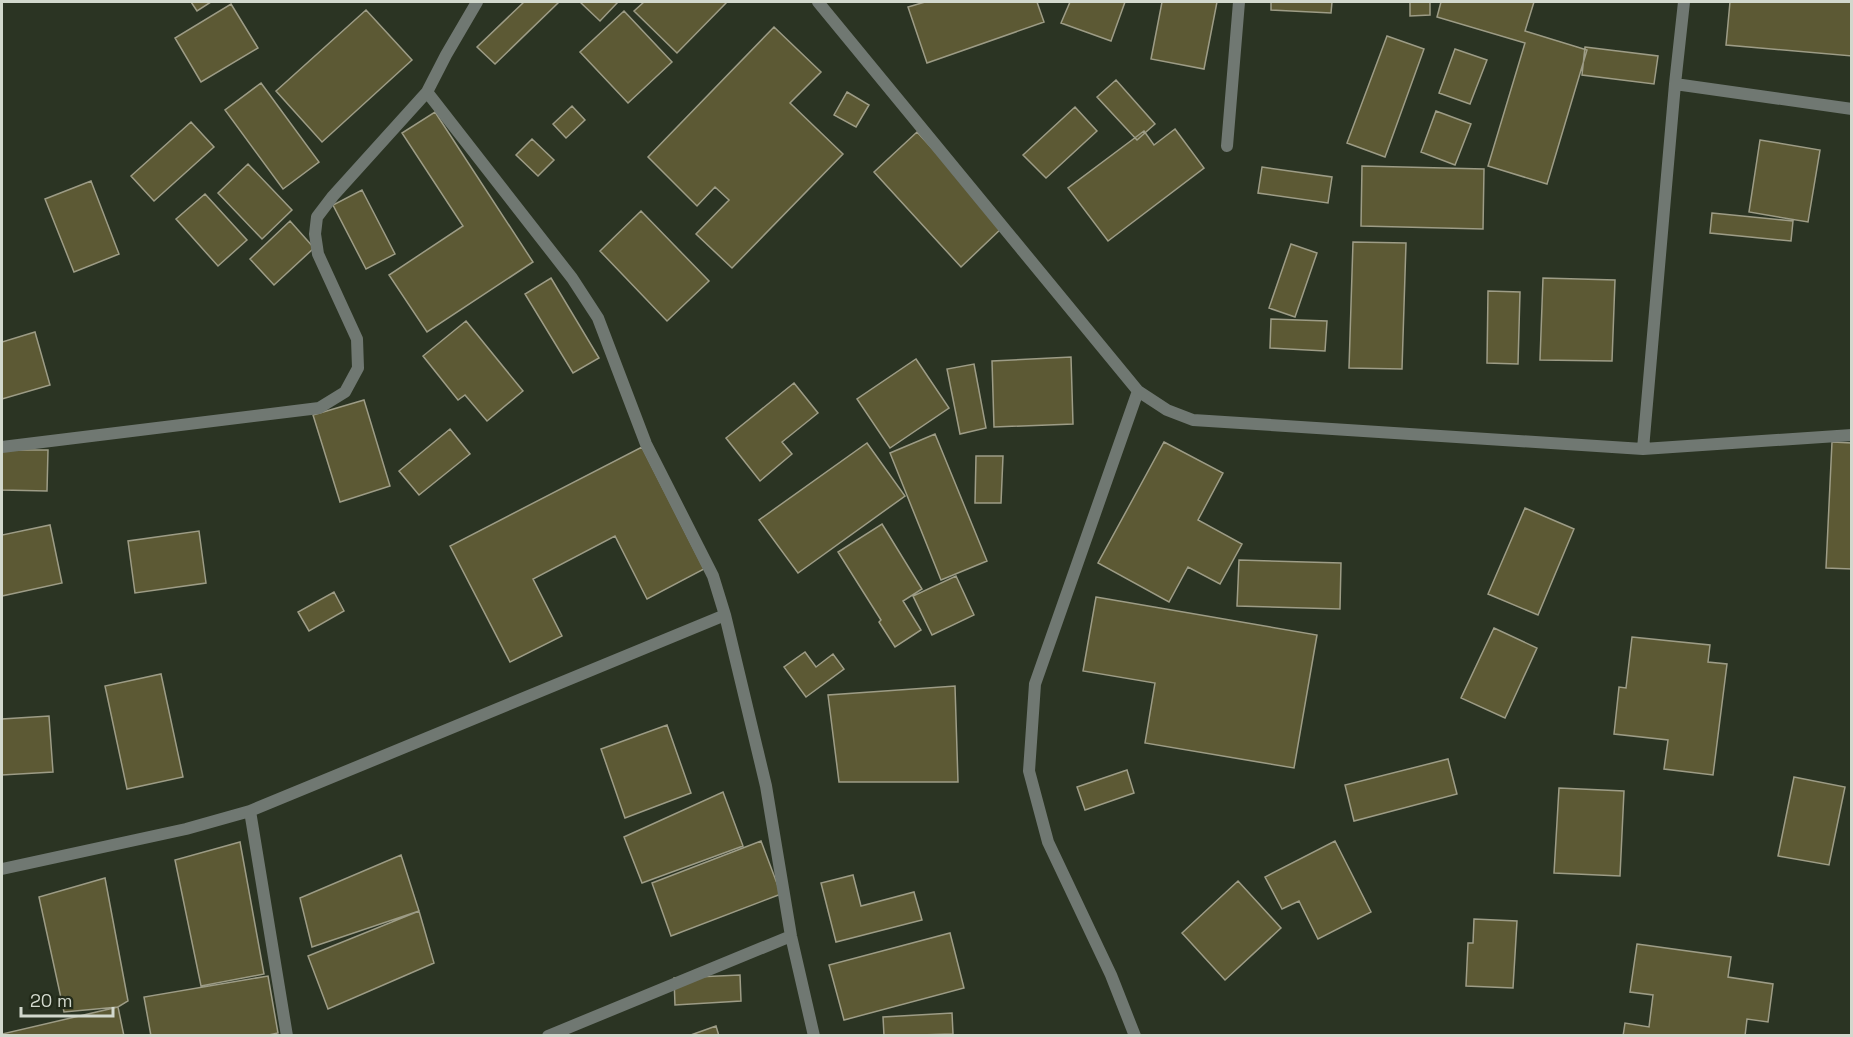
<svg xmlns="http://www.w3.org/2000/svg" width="1853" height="1037" font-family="'Space Grotesk',sans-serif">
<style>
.building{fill:#5c5934;stroke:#9d9c86;stroke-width:1.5}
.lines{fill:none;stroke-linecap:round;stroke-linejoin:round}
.street{stroke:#707872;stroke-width:12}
</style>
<rect width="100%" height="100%" fill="#2b3423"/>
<path class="building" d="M 191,2 L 211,2 L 197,11 Z
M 524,2 L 559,2 L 495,64 L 477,47 Z
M 580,2 L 618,2 L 600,21 Z
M 644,2 L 727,2 L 677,53 L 634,11 Z
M 925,2 L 1037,2 L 1044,22 L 927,63 L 908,7 Z
M 1070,2 L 1125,2 L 1111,41 L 1061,23 Z
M 1162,2 L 1217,2 L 1204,69 L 1151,59 Z
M 1271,2 L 1332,2 L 1331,13 L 1271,10 Z
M 1410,2 L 1430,2 L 1430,15 L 1410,16 Z
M 1441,2 L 1534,2 L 1525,31 L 1587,50 L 1547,184 L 1488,166 L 1525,43 L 1437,17 Z
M 1730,2 L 1852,2 L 1852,56 L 1726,45 Z
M 231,4 L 258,48 L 201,82 L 175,38 Z
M 366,10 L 412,60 L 322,142 L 276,91 Z
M 624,11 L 672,62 L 628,103 L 580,52 Z
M 774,27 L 821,72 L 790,103 L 843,154 L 732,268 L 696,234 L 729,200 L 715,187 L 697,206 L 648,157 Z
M 1387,36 L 1424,49 L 1385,157 L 1347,143 Z
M 1585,47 L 1658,56 L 1654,84 L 1582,75 Z
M 1455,49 L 1487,60 L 1470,104 L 1439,93 Z
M 1116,80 L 1155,124 L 1137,140 L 1097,97 Z
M 261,83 L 319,162 L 283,189 L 225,110 Z
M 847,92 L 869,105 L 856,127 L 834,115 Z
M 572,106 L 585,120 L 566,138 L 553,124 Z
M 1075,107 L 1097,131 L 1046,178 L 1023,155 Z
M 1436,111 L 1471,124 L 1455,165 L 1421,152 Z
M 435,112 L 533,262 L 427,332 L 389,275 L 463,226 L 402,133 Z
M 191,122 L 214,147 L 154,201 L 131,176 Z
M 1175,129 L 1204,168 L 1108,241 L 1068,188 L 1144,131 L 1154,145 Z
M 917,132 L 1004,226 L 961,267 L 874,172 Z
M 532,139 L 554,160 L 538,176 L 516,155 Z
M 1760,140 L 1820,150 L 1808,222 L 1749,212 Z
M 248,164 L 292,210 L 262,239 L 218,193 Z
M 1362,166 L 1484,169 L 1483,229 L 1361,226 Z
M 1262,167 L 1332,177 L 1328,203 L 1258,193 Z
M 91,181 L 119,254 L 74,272 L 45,199 Z
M 362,190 L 395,254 L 366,269 L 333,205 Z
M 205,194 L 247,240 L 218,266 L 176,219 Z
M 641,211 L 709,281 L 667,321 L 600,251 Z
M 1712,213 L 1793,221 L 1791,241 L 1710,233 Z
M 290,221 L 314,248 L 274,285 L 250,259 Z
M 1353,242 L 1406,243 L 1402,369 L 1349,368 Z
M 1291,244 L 1317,253 L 1295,317 L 1269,308 Z
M 551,278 L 599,358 L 573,373 L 525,294 Z
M 1543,278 L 1615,280 L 1612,361 L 1540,360 Z
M 1488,291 L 1520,292 L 1518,364 L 1487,363 Z
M 1271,319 L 1327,321 L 1325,351 L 1270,348 Z
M 466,321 L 523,391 L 487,421 L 465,395 L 458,400 L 423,356 Z
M 35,332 L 50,385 L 2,399 L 2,342 Z
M 1071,357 L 1073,424 L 994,427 L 992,361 Z
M 916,359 L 949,408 L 890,448 L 857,399 Z
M 974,364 L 986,428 L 960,434 L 947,369 Z
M 794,383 L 818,413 L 782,442 L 792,454 L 760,481 L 726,438 Z
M 364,400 L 390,486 L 340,502 L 313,415 Z
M 450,429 L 470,454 L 419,495 L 399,471 Z
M 935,434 L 987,561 L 941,580 L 890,453 Z
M 1164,442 L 1223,473 L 1198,520 L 1242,544 L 1220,584 L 1188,567 L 1169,602 L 1098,563 Z
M 1832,442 L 1852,443 L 1852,569 L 1826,568 Z
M 867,443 L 905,496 L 798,573 L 759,520 Z
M 642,447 L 704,569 L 647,599 L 615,536 L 533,579 L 562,636 L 510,662 L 450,546 Z
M 2,450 L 48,450 L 47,491 L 2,490 Z
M 976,456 L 1003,456 L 1001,503 L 975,503 Z
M 1525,508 L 1574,529 L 1538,615 L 1488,594 Z
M 882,524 L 922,589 L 903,601 L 921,630 L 895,647 L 879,622 L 881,620 L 838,552 Z
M 50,525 L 62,583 L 2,596 L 2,535 Z
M 199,531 L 206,583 L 135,593 L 128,541 Z
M 1239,560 L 1341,563 L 1340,609 L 1237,606 Z
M 956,576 L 974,615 L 932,635 L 913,596 Z
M 334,592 L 344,611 L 309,631 L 298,612 Z
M 1096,597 L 1317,635 L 1294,768 L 1145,743 L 1155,683 L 1083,671 Z
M 1494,628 L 1537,648 L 1505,718 L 1461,698 Z
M 1632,637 L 1710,645 L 1708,662 L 1727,664 L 1713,775 L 1664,769 L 1668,740 L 1614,734 L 1619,687 L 1626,688 Z
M 805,652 L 816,667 L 833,654 L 844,669 L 806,697 L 784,667 Z
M 161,674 L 183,777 L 127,789 L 105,686 Z
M 955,686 L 958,782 L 839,782 L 828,695 Z
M 49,716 L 53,772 L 2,775 L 2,719 Z
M 667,725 L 691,793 L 625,818 L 601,749 Z
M 1448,759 L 1457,794 L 1354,821 L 1345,785 Z
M 1127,770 L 1134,793 L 1085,810 L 1077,787 Z
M 1794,777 L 1845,787 L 1829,865 L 1778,856 Z
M 1559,788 L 1624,791 L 1620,876 L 1554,873 Z
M 723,792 L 743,846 L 642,883 L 624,837 Z
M 761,841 L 781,894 L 671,936 L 652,883 Z
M 1335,841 L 1371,912 L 1318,939 L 1299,901 L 1282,909 L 1265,877 Z
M 240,842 L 264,974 L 201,986 L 175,860 Z
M 401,855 L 419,911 L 312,947 L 300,898 Z
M 853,875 L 861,906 L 914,892 L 922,920 L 836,942 L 821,883 Z
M 105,878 L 128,1001 L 118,1007 L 64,1012 L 39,897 Z
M 1238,881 L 1281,928 L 1225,980 L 1182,933 Z
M 419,911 L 434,963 L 328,1009 L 308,956 Z
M 1474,919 L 1517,921 L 1513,988 L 1466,986 L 1468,943 L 1473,943 Z
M 950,933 L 964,988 L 844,1020 L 829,965 Z
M 1637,944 L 1731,957 L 1728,977 L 1773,984 L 1768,1022 L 1747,1019 L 1745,1036 L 1623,1036 L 1625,1023 L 1649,1027 L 1653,995 L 1630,992 Z
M 740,975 L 741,1001 L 675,1005 L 674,978 Z
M 268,976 L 278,1033 L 264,1036 L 151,1036 L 144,997 Z
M 118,1007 L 124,1036 L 2,1036 L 2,1034 Z
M 952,1013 L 953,1034 L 884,1036 L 883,1017 Z
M 716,1026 L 719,1036 L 688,1036 Z"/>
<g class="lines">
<path class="street" d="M 818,2 L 1138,391 L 1167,410 L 1193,420 L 1643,449 L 1852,435
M 1675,84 L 1852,109
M 427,92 L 572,278 L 598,318 L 646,444 L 713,576 L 725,615 L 766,786 L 791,936 L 814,1036
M 1227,146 L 1239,2
M 2,447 L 319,408 L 345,392 L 358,368 L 357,339 L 318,254 L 315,234 L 317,217 L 333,196 L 427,92 L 446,55 L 477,2
M 1643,449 L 1675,84 L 1684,2
M 250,811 L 287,1036
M 2,869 L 186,829 L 250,811 L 725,615
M 548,1036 L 791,936
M 1135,1036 L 1111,975 L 1048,842 L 1029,771 L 1035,684 L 1138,391"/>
</g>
<rect width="1853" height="1037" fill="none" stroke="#d2d8cd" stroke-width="6"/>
<path d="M21 1007v9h92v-9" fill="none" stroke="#d2d8cd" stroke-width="3"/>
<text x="30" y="1007" font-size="18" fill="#d2d8cd" stroke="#222a19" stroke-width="4.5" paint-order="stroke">20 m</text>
</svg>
